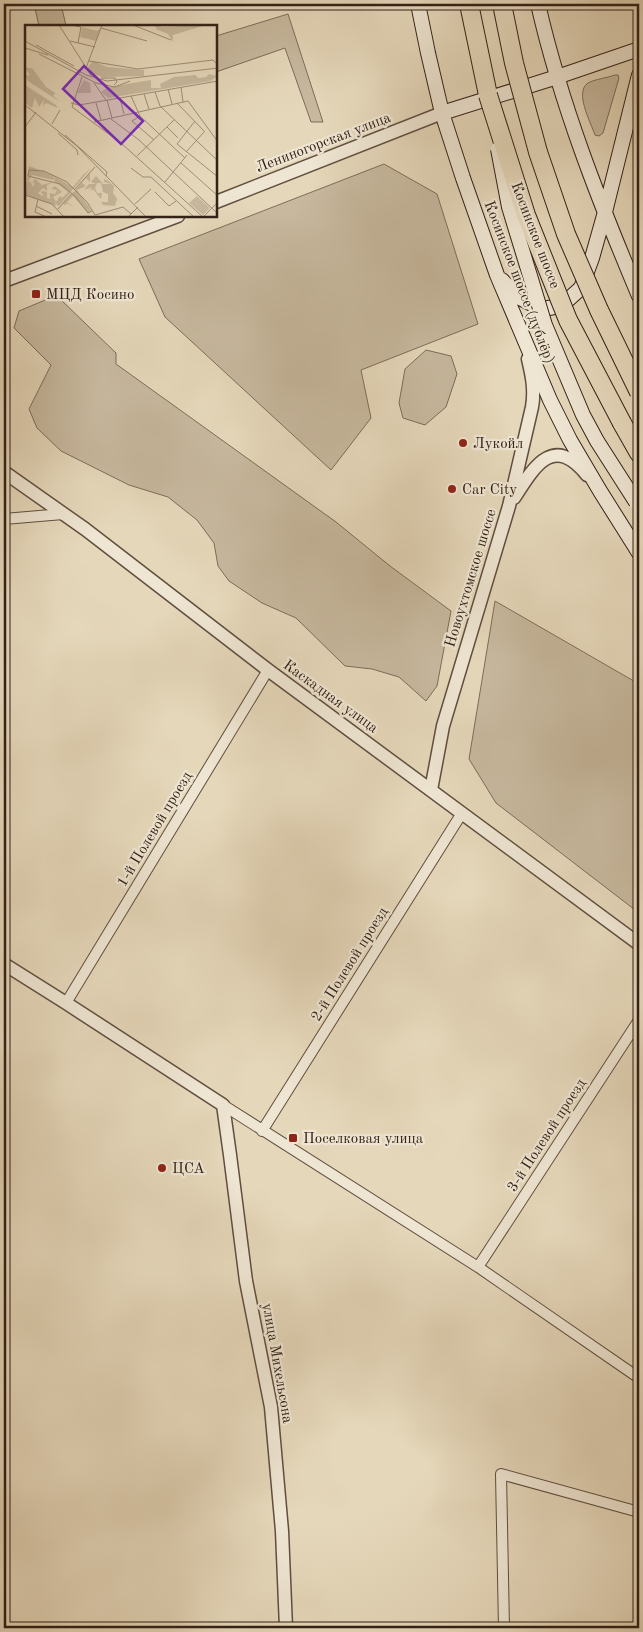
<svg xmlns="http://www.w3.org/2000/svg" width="643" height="1632" font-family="'Old Standard TT',serif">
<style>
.green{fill:#c7b89e;stroke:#7d6c5a}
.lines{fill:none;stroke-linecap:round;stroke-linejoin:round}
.minor-casing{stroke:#604e3f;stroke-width:12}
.tertiary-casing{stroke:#604e3f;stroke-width:15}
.secondary-casing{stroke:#332116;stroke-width:16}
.trunk-casing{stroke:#332116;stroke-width:20}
.minor{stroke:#eee5d2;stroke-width:10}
.tertiary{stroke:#eee5d2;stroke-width:12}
.secondary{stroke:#eee5d2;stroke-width:14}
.trunk{stroke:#e5d7ba;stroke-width:18}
.secondary-bridge-casing{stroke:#332116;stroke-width:16;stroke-linecap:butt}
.trunk-bridge-casing{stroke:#332116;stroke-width:20;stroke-linecap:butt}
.secondary-bridge{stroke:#eee5d2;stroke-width:14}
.trunk-bridge{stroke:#e5d7ba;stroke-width:18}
.poi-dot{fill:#8f2418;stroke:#eee5d2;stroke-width:2}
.labels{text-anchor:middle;stroke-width:4.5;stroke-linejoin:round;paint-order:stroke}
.street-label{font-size:15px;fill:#332116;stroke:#eee5d2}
.poi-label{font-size:15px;fill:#332116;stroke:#eee5d2;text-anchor:start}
.inset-road{fill:none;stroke:#9e8e78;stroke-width:1}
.view{fill:#7b2cbf;fill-opacity:0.15;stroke:#7b2cbf;stroke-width:2.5}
.inset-edge{fill:none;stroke:#332116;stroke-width:2.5}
</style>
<rect width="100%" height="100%" fill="#e5d7ba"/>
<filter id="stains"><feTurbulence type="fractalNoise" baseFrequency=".004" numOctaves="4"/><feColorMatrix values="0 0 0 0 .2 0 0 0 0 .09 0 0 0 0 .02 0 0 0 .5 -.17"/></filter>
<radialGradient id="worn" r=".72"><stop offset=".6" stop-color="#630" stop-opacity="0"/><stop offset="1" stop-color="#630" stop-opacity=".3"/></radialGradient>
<path class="green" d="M 34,4 L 61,4 L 66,26 L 39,26 Z
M 288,14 L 323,122 L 311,122 L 285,48 L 216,72 L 216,36 Z
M 615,75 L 618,75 L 619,78 L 603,133 L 599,136 L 595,135 C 591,123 574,92 588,83 C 595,79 607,78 615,75 Z
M 384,164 L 437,194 L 478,324 L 361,370 L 371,418 L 331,470 L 165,317 L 139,259 Z
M 58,297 L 116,353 L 116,364 L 336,522 L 390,566 L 451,611 L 437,686 L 426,701 L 399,677 L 372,669 L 345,666 L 296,618 L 262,603 L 229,581 L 218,566 L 214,543 L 197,520 L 168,497 L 129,485 L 61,451 L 37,428 L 29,409 L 51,365 L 14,328 L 19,311 L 50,298 Z
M 426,350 L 451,356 L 457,374 L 446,407 L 425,425 L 403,418 L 399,403 L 405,369 Z
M 495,601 L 639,684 L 639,913 L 496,803 L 469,759 Z"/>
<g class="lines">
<defs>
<path id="minor" d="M 4,519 L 63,514
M 66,1003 L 268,670
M 223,1105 L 478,1267 L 639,1378
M 262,1131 L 462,813
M 478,1267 L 639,1020
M 504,1628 L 501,1474 L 639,1512"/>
<path id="tertiary" d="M 216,202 L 442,113
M 4,281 L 178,216
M 4,472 L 85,529 L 268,670 L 639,944
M 514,498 C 534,467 553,433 587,475
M 431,790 L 443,726 L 509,506 L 532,407 C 535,390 532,376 528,359
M 4,964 L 66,1003 L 223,1105 L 230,1155 L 246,1281 L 271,1407 L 282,1531 L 286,1628"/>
<path id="secondary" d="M 418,4 L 428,53 L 442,113 L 463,178 L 497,275 L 550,400 L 570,440 L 600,491 L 639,553
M 538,4 C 561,105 599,201 639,296
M 442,113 L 557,77 L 639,49
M 502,280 L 518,297 L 542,309 L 561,306 L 581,288 L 592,258 L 605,212 L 639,75"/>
<path id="trunk" d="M 469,4 L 488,95
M 622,423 L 639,453"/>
</defs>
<use href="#minor" class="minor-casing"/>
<use href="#tertiary" class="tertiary-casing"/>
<use href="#secondary" class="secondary-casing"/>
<use href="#trunk" class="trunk-casing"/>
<use href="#minor" class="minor"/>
<use href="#tertiary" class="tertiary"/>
<use href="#secondary" class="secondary"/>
<use href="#trunk" class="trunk"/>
<defs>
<path id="secondary-bridge" d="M 498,149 L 509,207 L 545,325 L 583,415 L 597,441 L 636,502"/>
<path id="trunk-bridge" d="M 502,4 L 514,63 L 538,152 L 566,234 L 599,310 L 639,392
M 488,95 L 526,215 L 568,320 L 622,423"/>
</defs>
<use href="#secondary-bridge" class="secondary-bridge-casing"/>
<use href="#trunk-bridge" class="trunk-bridge-casing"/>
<use href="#secondary-bridge" class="secondary-bridge"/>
<use href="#trunk-bridge" class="trunk-bridge"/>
</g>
<g class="poi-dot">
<rect x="31" y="289" width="10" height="10" rx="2.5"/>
<circle cx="463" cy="443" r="5"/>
<circle cx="452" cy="489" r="5"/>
<rect x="288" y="1133" width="10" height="10" rx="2.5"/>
<circle cx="162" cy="1168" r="5"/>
</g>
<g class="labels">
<g class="street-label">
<text transform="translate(323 142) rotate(-21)" y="5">Лениногорская улица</text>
<text transform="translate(536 235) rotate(69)" y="5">Косинское шоссе</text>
<text transform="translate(520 282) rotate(69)" y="5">Косинское шоссе (дублёр)</text>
<text transform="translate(470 578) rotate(-73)" y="5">Новоухтомское шоссе</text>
<text transform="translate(331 696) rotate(36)" y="5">Каскадная улица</text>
<text transform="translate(154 829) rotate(-59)" y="5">1-й Полевой проезд</text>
<text transform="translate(349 964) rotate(-58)" y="5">2-й Полевой проезд</text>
<text transform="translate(546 1135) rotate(-57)" y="5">3-й Полевой проезд</text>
<text transform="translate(278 1363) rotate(80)" y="5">улица Михельсона</text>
</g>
<g class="poi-label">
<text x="46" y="299">МЦД Косино</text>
<text x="473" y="448">Лукойл</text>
<text x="462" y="494">Car City</text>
<text x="303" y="1143">Поселковая улица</text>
<text x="172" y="1173">ЦСА</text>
</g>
</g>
<g transform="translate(25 25)">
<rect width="192" height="192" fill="#e5d7ba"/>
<path d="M 131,0 L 137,2 L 181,0 L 148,10 L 148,17 L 143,9 L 131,4 ZM 57,2 L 72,6 L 75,3 L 71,16 L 55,12 ZM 68,36 L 82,42 L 119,45 L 119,51 L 77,52 L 66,48 L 63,42 ZM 0,43 L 7,43 L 21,62 L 45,77 L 30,68 L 28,71 L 35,76 L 29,73 L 3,56 L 0,51 L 5,50 ZM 184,49 L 192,51 L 186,56 L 83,73 L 76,67 L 83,62 L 126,55 L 126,63 L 136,63 L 135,59 L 149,52 L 171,50 L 173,53 L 181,52 ZM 59,55 L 65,58 L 66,68 L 52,68 ZM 0,60 L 31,80 L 33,83 L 21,78 L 18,81 L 19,75 L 14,82 L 10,73 L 7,83 L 0,78 ZM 4,141 L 30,151 L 28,155 L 7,150 L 2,158 L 5,156 L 8,162 L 10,157 L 7,158 L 10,154 L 17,160 L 28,157 L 22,160 L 22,166 L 18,163 L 13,168 L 17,171 L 19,170 L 16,168 L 17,166 L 22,167 L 22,173 L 25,174 L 25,168 L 30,169 L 32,165 L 26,164 L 30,161 L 37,167 L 28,172 L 31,177 L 35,171 L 37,173 L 43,167 L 29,156 L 30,152 L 48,162 L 58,150 L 66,143 L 34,181 L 30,178 L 31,181 L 0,170 ZM 65,148 L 65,157 L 61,153 L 57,158 L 61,161 L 52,165 L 66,185 L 63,188 L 48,171 L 42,177 L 50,183 L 42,178 L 40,180 L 38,179 ZM 71,151 L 78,159 L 86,159 L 79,157 L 79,154 L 83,156 L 79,152 L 89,161 L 88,168 L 96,179 L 92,174 L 90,181 L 78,180 L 76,177 L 83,177 L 83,169 L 78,167 L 76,158 L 72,158 L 70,163 L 72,168 L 77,168 L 76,174 L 68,164 L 65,166 L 67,162 L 59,165 L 64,159 L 71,159 L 66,157 ZM 172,171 L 185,183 L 178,190 L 164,178 Z" fill="#c7b89e"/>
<path class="inset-road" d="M 34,0 L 67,52M 46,0 L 56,2 L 53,18M 108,0 L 146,15M 76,3 L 122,16M 0,16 L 61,50 L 82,56 L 193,43M 45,16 L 70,22M 11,20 L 49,41M 0,23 L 23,30M 14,29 L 71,58 L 90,62 L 105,56M 64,36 L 113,44 L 188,35 L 193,40M 61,43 L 77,0M 57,52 L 47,82 L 96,118 L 179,193M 76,53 L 90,53 L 92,57 L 89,60M 69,58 L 81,75M 156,62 L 158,77M 143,64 L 147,79M 130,67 L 135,81 L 193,136M 119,69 L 124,84M 106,71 L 115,91 L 160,133M 95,73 L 99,89M 82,75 L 87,93M 46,78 L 54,80 L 193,56M 71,78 L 76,95M 152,78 L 179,106M 0,80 L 52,121 L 122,193M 115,91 L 107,96 L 129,115M 86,94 L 114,115 L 193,189M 170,96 L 152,119 L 193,152M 69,97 L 163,76 L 193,117M 27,99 L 35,85M 0,102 L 11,87M 142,102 L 153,113M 33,108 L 52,125 L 53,130M 40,110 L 82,147 L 81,151M 161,127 L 180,106M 112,131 L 149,95M 156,138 L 193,171M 106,143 L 118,152 L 126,152 L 170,193M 140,157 L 162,130M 50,164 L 70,142M 130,167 L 144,181 L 151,176M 0,170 L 27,179 L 40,193M 13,174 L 10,187 L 24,193M 110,179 L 126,164M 11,181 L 27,189M 33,184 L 47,168M 67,186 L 63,188 L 50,171 L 35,159 L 3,151 L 4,145 L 19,146 L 42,157 L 62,177 L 70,190 L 98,182 L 106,189M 178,192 L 193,177M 102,193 L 113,182"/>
<path class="view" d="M 59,41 L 118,96 L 96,119 L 38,64 Z"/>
<rect width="192" height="192" class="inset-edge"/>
</g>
<rect width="643" height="1632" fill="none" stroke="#e5d7ba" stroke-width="20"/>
<rect x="5" y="5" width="633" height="1622" fill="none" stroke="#332116" stroke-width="2.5"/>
<rect x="10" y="10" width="623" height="1612" fill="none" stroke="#332116"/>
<rect width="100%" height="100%" filter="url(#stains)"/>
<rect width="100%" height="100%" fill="url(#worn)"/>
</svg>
